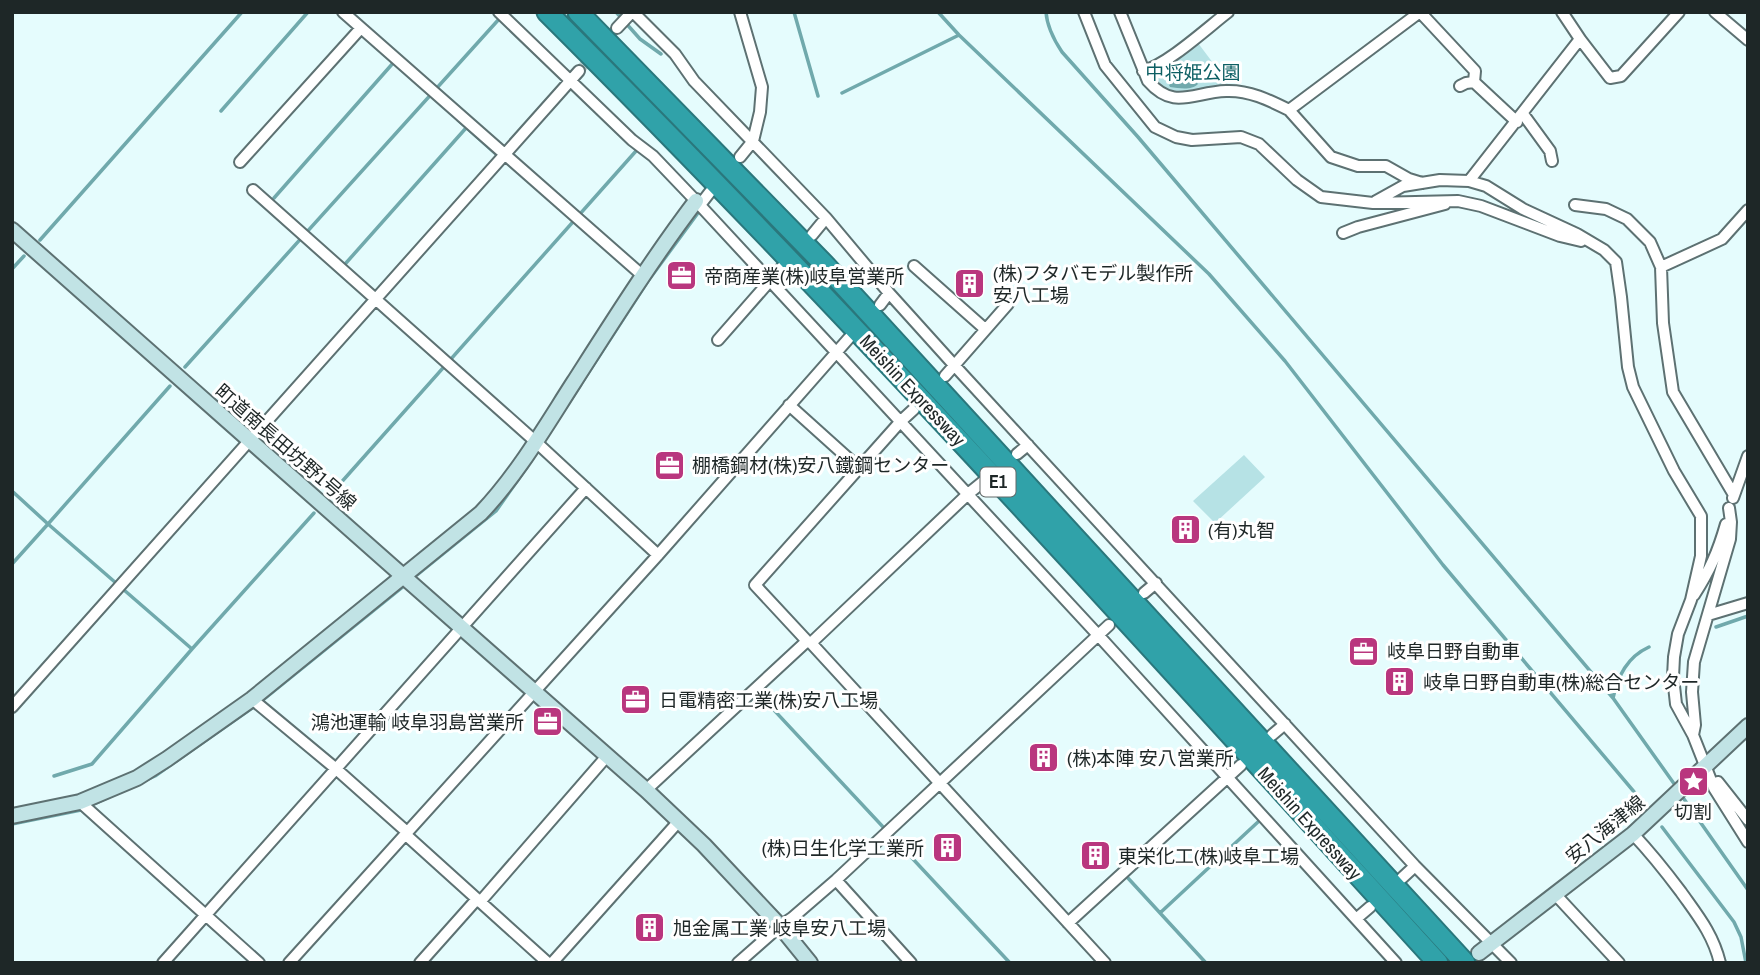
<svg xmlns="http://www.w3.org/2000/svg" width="1760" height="975" font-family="'Archivo Narrow','Noto Sans JP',sans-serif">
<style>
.green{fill:#b6e2e5}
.water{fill:#70a9ac}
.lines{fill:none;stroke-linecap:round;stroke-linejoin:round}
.stream{stroke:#70a9ac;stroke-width:3.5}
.street-tunnel{stroke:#bdd1d2;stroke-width:10;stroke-dasharray:10 5;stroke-linecap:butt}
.street-casing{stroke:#5d7172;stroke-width:14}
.secondary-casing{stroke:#5d7172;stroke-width:18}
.highway-casing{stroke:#2a777c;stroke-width:23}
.street{stroke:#fff;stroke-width:10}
.secondary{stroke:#c1e3e5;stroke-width:14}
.highway{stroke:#30a2a9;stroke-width:19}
.labels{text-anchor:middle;stroke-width:6;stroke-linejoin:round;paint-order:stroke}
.shield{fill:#fff;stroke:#626868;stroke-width:2}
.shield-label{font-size:18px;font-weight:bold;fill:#1e2727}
.park-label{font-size:19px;fill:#0d5f63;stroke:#fff}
.poi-label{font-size:19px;fill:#1e2727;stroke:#fff;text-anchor:start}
.street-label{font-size:19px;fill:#1e2727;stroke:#fff}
</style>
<rect width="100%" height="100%" fill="#e5fcfd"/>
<path class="green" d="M 1198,43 L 1228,83 L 1200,94 L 1169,95 L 1160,87 L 1155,76 Z
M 1244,455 L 1265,477 L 1215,523 L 1193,501 Z"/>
<path class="water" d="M 1186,74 L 1192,77 L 1198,84 C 1191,91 1179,88 1170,87 L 1169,85 Z"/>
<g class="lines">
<path class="stream" d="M 616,12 L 640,39 L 661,54
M 794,12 L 818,96
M 938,12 L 959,35 L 1209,274 L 1285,361 L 1443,565 L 1646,806
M 1046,12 C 1047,27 1054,40 1062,52 L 1138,137 L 1613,698 L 1675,785
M 842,93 L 959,35
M 221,111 L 308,12
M 458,120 L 497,155
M 274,198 L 394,62
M 40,240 L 242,12
M 346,263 L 466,128
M 12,269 L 24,256
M 185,367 L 500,18
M 531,461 L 648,281 L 698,213
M 12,491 L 48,524 L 12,564
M 330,495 L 636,151
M 417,575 L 496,511 L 527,467
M 1716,627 L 1748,616
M 192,649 L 314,513
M 759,694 L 1010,963
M 1613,698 C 1618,676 1627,657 1649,647
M 54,776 L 92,764 L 192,649 L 48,524 L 170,386
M 1684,799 L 1748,890
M 12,824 L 81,810 L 155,776 L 258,704 L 404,586
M 1662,827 L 1734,922 L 1741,937 L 1746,963
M 1127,877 L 1206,963
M 1160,913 L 1259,821"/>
<path class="street-tunnel" d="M 579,71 L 617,28"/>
<defs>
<path id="street" d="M 343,12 L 642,275
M 499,12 L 632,140 L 653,156 L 696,201 L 1099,636 L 1396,963
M 633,12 L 675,54 L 694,81 L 826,218 L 889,293 L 954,365 L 1415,866 L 1511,963
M 1084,12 L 1105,65 L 1155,127 L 1176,137 L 1192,140 L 1241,137 L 1259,144 L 1297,180 L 1321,197 L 1373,203 L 1458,201 L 1481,206 L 1560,236 L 1581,241
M 1120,12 L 1148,81 C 1174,111 1193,92 1226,91 C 1249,90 1269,100 1289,110 L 1420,12
M 1420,12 L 1475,71 L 1474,82
M 1562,12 L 1580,39
M 1679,12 L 1621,76 L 1610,78 L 1580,39 L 1469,181 L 1486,186 L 1523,209 L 1577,234 L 1604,250 L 1616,262 L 1621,297 L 1628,367 L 1633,387 L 1674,471 L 1701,516 L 1701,556 L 1691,600 L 1678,634 L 1674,657 L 1673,677 L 1676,704 L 1693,735 L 1714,788 L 1748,842
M 1715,12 L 1748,40
M 617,28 L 632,12
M 1143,71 C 1167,65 1206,29 1228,12
M 1460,86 L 1466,83 L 1474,82 L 1517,122
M 1289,110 L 1331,157 L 1358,166 L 1386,166 L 1409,179 L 1422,183
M 1523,114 L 1550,151 L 1552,161
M 740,157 L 753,141 L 760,112 L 762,87 L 740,12
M 240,162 L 361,28
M 253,190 L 536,442 L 658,555
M 1376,201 L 1403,186 L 1440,180 L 1469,181
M 700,205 L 710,192
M 1575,205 L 1606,209 L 1627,219 L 1650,242 L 1661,267 L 1663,323 L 1673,392 L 1734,495
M 1343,233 L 1358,227 L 1445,204
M 812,235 L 826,218
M 914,266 L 985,329
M 1661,267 L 1722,239 L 1748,210
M 880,305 L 889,293
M 718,340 L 782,267
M 945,376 L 1008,304
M 789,405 L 859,468
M 914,409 L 901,421 L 755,585 L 807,641 L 811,643 L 1105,963
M 1017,454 L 1028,445
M 1733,498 L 1748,456
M 1144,593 L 1156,583
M 1694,595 C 1710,570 1718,552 1726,524
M 1708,615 L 1748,603
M 811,643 L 968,494 L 984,481
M 252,699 L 335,768 L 407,832
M 12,707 L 579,71
M 1272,735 L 1285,724
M 1693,735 L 1695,725 L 1692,692 L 1694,662 L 1730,539 L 1731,522 L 1729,508
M 1718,782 L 1748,820
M 646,790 L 807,641
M 80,802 L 259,963
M 405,834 L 548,963
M 1633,834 C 1650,852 1666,872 1681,892 C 1698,916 1713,934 1720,963
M 1402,878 L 1415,866
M 836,880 L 911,963
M 1555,894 L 1619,963
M 480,902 L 607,756
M 1356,919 L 1370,907
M 1068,923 L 1241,765
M 163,963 L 586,488
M 289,963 L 658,555 L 849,338
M 420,963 L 477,899
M 552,963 L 679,821
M 738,963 L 780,926 L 792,918 L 836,880 L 1109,625"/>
<path id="secondary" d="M 12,230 L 403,576 L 646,790 L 704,845 L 780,926 L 810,963
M 12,816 L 80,802 L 137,778 L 167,759 L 252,699 L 481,513 C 518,474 545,427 574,382 C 613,321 652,259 696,201
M 1479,953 L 1633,834 L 1748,726"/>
<path id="highway" d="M 547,12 C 855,319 1146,642 1438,963
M 578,12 L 825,265 L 1465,963"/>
</defs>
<use href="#street" class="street-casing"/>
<use href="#secondary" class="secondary-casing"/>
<use href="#highway" class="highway-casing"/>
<use href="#street" class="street"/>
<use href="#secondary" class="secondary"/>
<use href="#highway" class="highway"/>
</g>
<defs>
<symbol id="office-square" viewBox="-11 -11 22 22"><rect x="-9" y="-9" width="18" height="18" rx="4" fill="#b9367e" stroke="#fff"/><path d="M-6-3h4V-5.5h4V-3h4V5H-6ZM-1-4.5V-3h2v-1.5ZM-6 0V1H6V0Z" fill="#fff"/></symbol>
<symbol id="building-square" viewBox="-11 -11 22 22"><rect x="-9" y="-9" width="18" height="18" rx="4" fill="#b9367e" stroke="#fff"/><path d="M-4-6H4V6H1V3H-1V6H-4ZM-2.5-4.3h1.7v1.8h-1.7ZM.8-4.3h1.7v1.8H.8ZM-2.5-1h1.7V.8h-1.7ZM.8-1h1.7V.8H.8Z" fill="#fff"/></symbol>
<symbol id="sight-square" viewBox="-11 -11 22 22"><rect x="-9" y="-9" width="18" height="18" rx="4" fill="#b9367e" stroke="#fff"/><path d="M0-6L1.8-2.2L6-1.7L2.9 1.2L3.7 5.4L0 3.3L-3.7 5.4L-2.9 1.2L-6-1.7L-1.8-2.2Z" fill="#fff"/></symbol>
</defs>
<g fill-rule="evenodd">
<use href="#office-square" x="664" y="258" width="35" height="35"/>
<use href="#building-square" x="952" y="266" width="35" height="35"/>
<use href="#office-square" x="652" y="448" width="35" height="35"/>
<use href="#building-square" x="1168" y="512" width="35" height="35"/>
<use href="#office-square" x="1346" y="634" width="35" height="35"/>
<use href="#building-square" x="1382" y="664" width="35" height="35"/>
<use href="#office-square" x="618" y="682" width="35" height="35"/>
<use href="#office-square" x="530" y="704" width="35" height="35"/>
<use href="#building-square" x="1026" y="740" width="35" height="35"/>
<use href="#sight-square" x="1676" y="764" width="35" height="35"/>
<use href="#building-square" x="930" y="830" width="35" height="35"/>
<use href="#building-square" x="1078" y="838" width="35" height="35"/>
<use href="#building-square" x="632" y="910" width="35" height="35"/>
</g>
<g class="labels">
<rect class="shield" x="980.5" y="467.5" width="35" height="29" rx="5"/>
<g class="shield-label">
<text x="998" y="488">E1</text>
</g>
<g class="park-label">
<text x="1193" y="79">中将姫公園</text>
</g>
<g class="poi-label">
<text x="993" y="280">(株)フタバモデル製作所<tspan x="993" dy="22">安八工場</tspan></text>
<text x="704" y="283">帝商産業(株)岐阜営業所</text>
<text x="692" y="472">棚橋鋼材(株)安八鐵鋼センター</text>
<text x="1208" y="537">(有)丸智</text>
<text x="1387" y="658">岐阜日野自動車</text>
<text x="1423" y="689">岐阜日野自動車(株)総合センター</text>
<text x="659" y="707">日電精密工業(株)安八工場</text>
<text x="524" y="729" text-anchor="end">鴻池運輸 岐阜羽島営業所</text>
<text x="1067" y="765">(株)本陣 安八営業所</text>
<text x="1693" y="819" text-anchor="middle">切割</text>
<text x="924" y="855" text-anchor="end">(株)日生化学工業所</text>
<text x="1118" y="863">東栄化工(株)岐阜工場</text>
<text x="673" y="935">旭金属工業 岐阜安八工場</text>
</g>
<g class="street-label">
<text transform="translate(913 390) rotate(47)" y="7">Meishin Expressway</text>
<text transform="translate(286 447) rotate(41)" y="7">町道南長田坊野1号線</text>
<text transform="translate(1310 823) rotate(48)" y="7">Meishin Expressway</text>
<text transform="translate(1605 829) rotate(-39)" y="7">安八海津線</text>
</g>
</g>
<rect width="1760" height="975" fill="none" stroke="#1e2727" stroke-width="28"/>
</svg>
